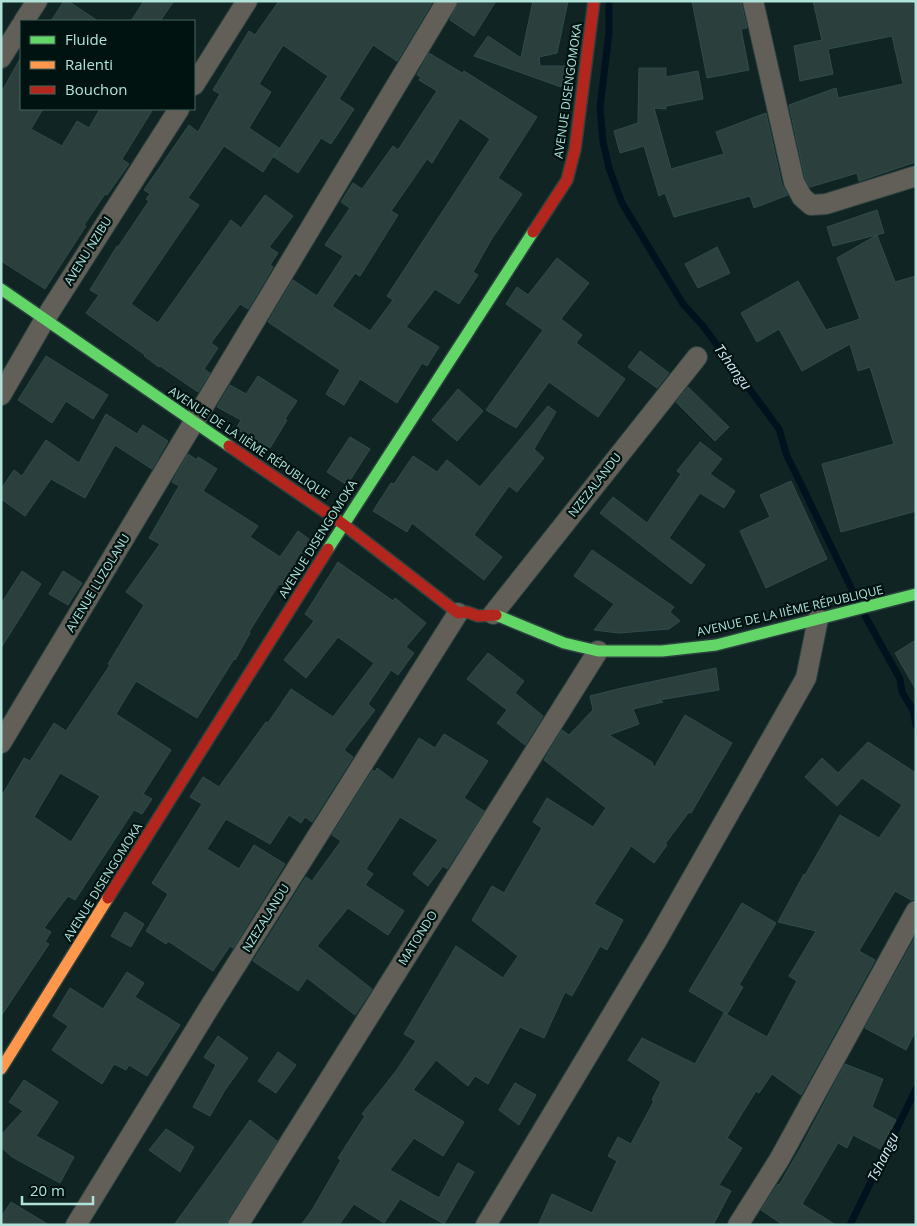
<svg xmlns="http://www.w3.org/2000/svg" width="917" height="1226" font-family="'Open Sans',sans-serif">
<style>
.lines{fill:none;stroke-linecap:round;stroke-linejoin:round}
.stream{stroke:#01121f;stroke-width:7}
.building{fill:#2b3f3d;stroke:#2f4c4c;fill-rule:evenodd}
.street-casing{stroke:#2b423f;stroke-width:22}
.fast-casing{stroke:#2b423f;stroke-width:14}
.slow-casing{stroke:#2b423f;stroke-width:14}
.jam-casing{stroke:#2b423f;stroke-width:14}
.street{stroke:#625f58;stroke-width:20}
.fast{stroke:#63d668;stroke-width:11}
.slow{stroke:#ff974d;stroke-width:11}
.jam{stroke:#b3261e;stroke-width:11}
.labels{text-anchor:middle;stroke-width:4.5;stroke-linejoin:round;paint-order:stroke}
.street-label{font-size:12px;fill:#b0e2da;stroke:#001311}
.water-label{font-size:14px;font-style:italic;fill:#d4e5f3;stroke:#001311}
</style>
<rect width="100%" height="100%" fill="#102523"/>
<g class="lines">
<path class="stream" d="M 609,1 L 609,33 L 600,107 L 603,142 L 609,168 L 622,203 L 683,304 L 703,326 L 779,429 L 787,456 L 798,478 L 858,602
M 864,614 L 900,679 L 902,692 L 913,710 L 916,725
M 850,1225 L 916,1089"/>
</g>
<path class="building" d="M 64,1 L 68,1 L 98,21 L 51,21 Z
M 144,1 L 174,1 L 160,21 L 131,21 Z
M 279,1 L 433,1 L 397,61 L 373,45 L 339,99 L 354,109 L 331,144 L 321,138 L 298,173 L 274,157 L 328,76 L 283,45 L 259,84 L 271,92 L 249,128 L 279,148 L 263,172 L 224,146 L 188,198 L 199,205 L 131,304 L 158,323 L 231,220 L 241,228 L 265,195 L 293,216 L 269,247 L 278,253 L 270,265 L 273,267 L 248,309 L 240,304 L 211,343 L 218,348 L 204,369 L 210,373 L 198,392 L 160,366 L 159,367 L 144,356 L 145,355 L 86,313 L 99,295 L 90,290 L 117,246 L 118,247 L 149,201 L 146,199 L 150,194 L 144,190 L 189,125 L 198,132 L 220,94 L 213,90 L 249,31 L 255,35 Z
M 459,1 L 496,1 L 474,36 L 450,20 Z
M 533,1 L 568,1 L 557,53 L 539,57 L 540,66 L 568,66 L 561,87 L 474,56 L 488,36 L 521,58 Z
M 692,1 L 741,1 L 747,28 L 741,29 L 749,70 L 707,78 Z
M 813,1 L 916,1 L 916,162 L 859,181 L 857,173 L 810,187 L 805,178 L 789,105 L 836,88 L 838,98 L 903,84 L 892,36 L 828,49 L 833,74 L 800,81 L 794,46 L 822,40 Z
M 429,53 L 462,73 L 464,71 L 537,117 L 498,178 L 522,194 L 491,240 L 473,272 L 478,275 L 459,304 L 435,289 L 406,327 L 439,347 L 427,366 L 422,363 L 397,403 L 360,379 L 344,405 L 326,394 L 340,370 L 268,322 L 293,280 L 317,296 L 343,256 L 325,245 L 350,208 L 341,202 L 353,183 L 362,189 L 393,146 L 398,150 L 437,91 L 419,80 L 421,77 L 417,75 ZM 460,118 L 490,139 L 387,296 L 393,300 L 370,331 L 332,306 L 355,273 L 360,276 L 398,215 L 391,211 L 427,159 L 432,163 Z
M 21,57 L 21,109 L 43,109 L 31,129 L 62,146 L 77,121 L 89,128 L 100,109 L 153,109 L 122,159 L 129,164 L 107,195 L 105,194 L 84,225 L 86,226 L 45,289 L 1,261 L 1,93 Z
M 639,68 L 666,68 L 666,77 L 698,71 L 703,99 L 666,106 L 666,109 L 654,108 L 671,169 L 724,154 L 716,132 L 766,113 L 782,185 L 788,195 L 754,208 L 750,196 L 674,217 L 665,193 L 659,196 L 644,146 L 620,153 L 614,131 L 638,123 Z
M 877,210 L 884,233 L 833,246 L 827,227 Z
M 877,235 L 895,282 L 916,276 L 916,511 L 841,532 L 822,464 L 894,444 L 870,367 L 858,371 L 850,344 L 802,371 L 779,329 L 757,342 L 741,313 L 798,281 L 826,330 L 860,319 L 837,258 Z
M 717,247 L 730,273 L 698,288 L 685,264 Z
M 557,258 L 589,283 L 561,319 L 582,335 L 576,343 L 625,379 L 598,417 L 549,382 L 516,428 L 486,410 L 543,330 L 506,304 L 517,287 L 528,295 Z
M 640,351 L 669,373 L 657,388 L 628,367 Z
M 46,356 L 108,395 L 93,419 L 66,401 L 52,423 L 18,400 Z
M 258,376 L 297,401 L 285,419 L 287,420 L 270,448 L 236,429 L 241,420 L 217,407 L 230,385 L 246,394 Z
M 688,387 L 729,427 L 715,441 L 676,402 Z
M 458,389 L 483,411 L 457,441 L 432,420 Z
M 548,406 L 556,412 L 534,449 L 544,458 L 517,492 L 509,486 L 474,535 L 502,557 L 484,580 L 412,523 L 407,532 L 373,511 L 391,483 L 394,484 L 413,456 L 437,472 L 447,460 L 480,487 Z
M 106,414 L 137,434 L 143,425 L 168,441 L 152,469 L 115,445 L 85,498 L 51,479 L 25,516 L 1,499 L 1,489 L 14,470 L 22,476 L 46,440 L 79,463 Z
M 350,437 L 370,449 L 347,485 L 327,472 Z
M 700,442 L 722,459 L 710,474 L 735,491 L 724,508 L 700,493 L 669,538 L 705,565 L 691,584 L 600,513 L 613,497 L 647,523 L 681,474 L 677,471 Z
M 188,454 L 197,460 L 198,457 L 217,469 L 203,491 L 258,526 L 250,537 L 280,557 L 298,531 L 313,542 L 285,588 L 279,584 L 249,632 L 250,633 L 235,660 L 234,659 L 197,718 L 136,681 L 116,714 L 171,750 L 143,794 L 152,799 L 142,814 L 134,810 L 75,900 L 68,896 L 44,928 L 51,932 L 45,942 L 49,944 L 1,1016 L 1,797 L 24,758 L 30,761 L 54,723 L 66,731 L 110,665 L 108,664 L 144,605 L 126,592 L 160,544 L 149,538 L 179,486 L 172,482 ZM 60,773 L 100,796 L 71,842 L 34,817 Z
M 791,481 L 827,559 L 766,588 L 740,531 L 770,517 L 760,495 Z
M 592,550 L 674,607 L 670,612 L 680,621 L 669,629 L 619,633 L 594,630 L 614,604 L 574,576 Z
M 338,562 L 393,601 L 395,598 L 426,623 L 406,647 L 414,653 L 398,675 L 391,670 L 368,704 L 375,710 L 344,750 L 353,757 L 312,822 L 305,817 L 301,823 L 289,815 L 270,844 L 226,819 L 207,849 L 239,869 L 254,845 L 285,864 L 233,948 L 230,946 L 213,971 L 168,941 L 166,944 L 146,931 L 168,894 L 152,883 L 202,804 L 190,797 L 203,777 L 219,787 L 266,722 L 268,723 L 291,689 L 333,717 L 374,663 L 338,637 L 306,678 L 284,660 L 314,621 L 305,614 Z
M 22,571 L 41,584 L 1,648 L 1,604 Z
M 63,571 L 82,583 L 68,605 L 49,594 Z
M 916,640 L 916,690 L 895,653 Z
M 488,653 L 524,681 L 515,693 L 543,716 L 525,745 L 497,723 L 507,710 L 467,679 Z
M 716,668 L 719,690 L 659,700 L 663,702 L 633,709 L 639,724 L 609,735 L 652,762 L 654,768 L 685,715 L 732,743 L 691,813 L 689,812 L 665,844 L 667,845 L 654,863 L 631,846 L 594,904 L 623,920 L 607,950 L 600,946 L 572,996 L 565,992 L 544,1038 L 520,1027 L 488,1084 L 475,1076 L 468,1086 L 436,1060 L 413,1090 L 464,1122 L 443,1156 L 414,1138 L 390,1170 L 439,1198 L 458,1163 L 474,1172 L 444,1224 L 400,1199 L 384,1223 L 354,1204 L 339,1225 L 301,1225 L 312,1210 L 341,1160 L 338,1158 L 365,1116 L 362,1114 L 396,1071 L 416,1041 L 404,1034 L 456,946 L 503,978 L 518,956 L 472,920 L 492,886 L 504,893 L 542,828 L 533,822 L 547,798 L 593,827 L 606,808 L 544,760 L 562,730 L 569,735 L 593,710 L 590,696 L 622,688 Z
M 444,734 L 488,761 L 464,798 L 484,811 L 447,869 L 443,866 L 428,886 L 413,874 L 438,840 L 400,817 L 366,869 L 373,874 L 365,885 L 404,911 L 388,935 L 348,908 L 317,946 L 372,989 L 355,1015 L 307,978 L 298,991 L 253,961 L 306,877 L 312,881 L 341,841 L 332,835 L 373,770 L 375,772 L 377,768 L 393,780 L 419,738 L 435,748 Z
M 868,742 L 916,773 L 916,899 L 911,900 L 895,891 L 859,951 L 875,960 L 801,1095 L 772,1074 L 759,1093 L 756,1091 L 727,1138 L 742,1148 L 719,1185 L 731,1191 L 713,1225 L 538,1225 L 552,1194 L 592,1213 L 617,1161 L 608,1156 L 618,1137 L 631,1144 L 654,1101 L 652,1100 L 661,1082 L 628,1060 L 642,1038 L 695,1064 L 724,1013 L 767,1037 L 797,981 L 789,976 L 816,931 L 778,922 L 804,874 L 805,875 L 840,815 L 879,838 L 902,805 L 862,778 L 837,806 L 805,777 L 822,758 L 838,773 Z
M 742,903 L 776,923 L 739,985 L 743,987 L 727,1014 L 689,991 Z
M 125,912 L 144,924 L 131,947 L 111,936 Z
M 916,936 L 916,1030 L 906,1050 L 865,1028 Z
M 127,972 L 144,983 L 135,997 L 180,1025 L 147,1076 L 129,1065 L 126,1070 L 114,1064 L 102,1084 L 52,1050 L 68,1026 L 53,1016 L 70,988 L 103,1009 Z
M 218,1036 L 248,1058 L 225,1090 L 210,1116 L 193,1107 L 216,1065 L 204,1057 Z
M 278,1052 L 296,1065 L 276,1093 L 258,1081 Z
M 845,1064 L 883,1079 L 872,1107 L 896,1120 L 880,1149 L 853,1135 L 847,1148 L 838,1143 L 802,1204 L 836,1225 L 783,1225 L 761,1210 L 778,1184 L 779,1185 L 800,1149 Z
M 24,1080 L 58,1102 L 36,1136 L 74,1157 L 60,1183 L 12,1157 L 1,1147 L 1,1135 L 23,1111 L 9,1102 Z
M 515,1083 L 536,1095 L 519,1125 L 499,1110 Z
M 250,1120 L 277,1141 L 228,1219 L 226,1225 L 174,1225 Z
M 166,1129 L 194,1147 L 180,1172 L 149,1150 Z
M 11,1202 L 49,1225 L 1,1225 L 1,1217 Z"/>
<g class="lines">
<defs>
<path id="street" d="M 753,1 L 794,182 L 802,197 L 811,205 L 826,204 L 916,176
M 24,21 L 37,1
M 1,58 L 21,26
M 194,85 L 247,1
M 1,395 L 45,319 L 179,109
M 493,614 L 697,357
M 1,743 L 447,1
M 76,1225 L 209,1008 L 458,613
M 238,1225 L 598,651
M 486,1225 L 657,940 L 806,678 L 818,619
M 738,1225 L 779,1160 L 916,911"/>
<path id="fast" d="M 1,289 L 229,446
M 328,549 L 533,232
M 496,615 L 564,643 L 598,651 L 662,651 L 716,645 L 916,594"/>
<path id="slow" d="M 1,1069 L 108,898"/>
<path id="jam" d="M 533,232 L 567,180 L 575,149 L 594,1
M 229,446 L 343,524 L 458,613 L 467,612 L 478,616 L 496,615
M 108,898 L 328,549"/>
</defs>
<use href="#street" class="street-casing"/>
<use href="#fast" class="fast-casing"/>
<use href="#slow" class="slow-casing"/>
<use href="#jam" class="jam-casing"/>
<use href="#street" class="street"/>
<use href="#fast" class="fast"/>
<use href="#slow" class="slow"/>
<use href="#jam" class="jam"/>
</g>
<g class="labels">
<g class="street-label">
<text transform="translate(568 91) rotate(-82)" y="4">AVENUE DISENGOMOKA</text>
<text transform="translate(88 251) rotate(-58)" y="4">AVENU NZIBU</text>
<text transform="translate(249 443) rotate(34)" y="4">AVENUE DE LA IIÈME RÉPUBLIQUE</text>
<text transform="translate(595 485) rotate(-52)" y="4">NZEZALANDU</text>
<text transform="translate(318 539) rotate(-58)" y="4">AVENUE DISENGOMOKA</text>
<text transform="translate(98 583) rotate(-59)" y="4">AVENUE LUZOLANU</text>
<text transform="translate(790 611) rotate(-13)" y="4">AVENUE DE LA IIÈME RÉPUBLIQUE</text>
<text transform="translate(103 882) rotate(-58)" y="4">AVENUE DISENGOMOKA</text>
<text transform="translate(266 918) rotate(-58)" y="4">NZEZALANDU</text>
<text transform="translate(418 938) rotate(-58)" y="4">MATONDO</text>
</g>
<g class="water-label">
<text transform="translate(733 367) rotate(54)" y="5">Tshangu</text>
<text transform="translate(883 1157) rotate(-64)" y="5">Tshangu</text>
</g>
</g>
<rect width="917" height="1226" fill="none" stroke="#b0e2da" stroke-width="5"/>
<rect x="20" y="20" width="175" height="90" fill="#001311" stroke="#466661"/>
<rect x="30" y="36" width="25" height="8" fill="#63d668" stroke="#466661"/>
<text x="65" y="45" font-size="15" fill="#b0e2da">Fluide</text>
<rect x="30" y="61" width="25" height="8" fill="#ff974d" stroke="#466661"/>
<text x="65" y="70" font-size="15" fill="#b0e2da">Ralenti</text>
<rect x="30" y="86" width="25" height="8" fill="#b3261e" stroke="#466661"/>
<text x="65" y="95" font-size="15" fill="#b0e2da">Bouchon</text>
<path d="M22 1196v8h71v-8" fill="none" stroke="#b0e2da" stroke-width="2.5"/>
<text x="30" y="1196" font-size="15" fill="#b0e2da" stroke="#001311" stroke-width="4" paint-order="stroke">20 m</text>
</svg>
